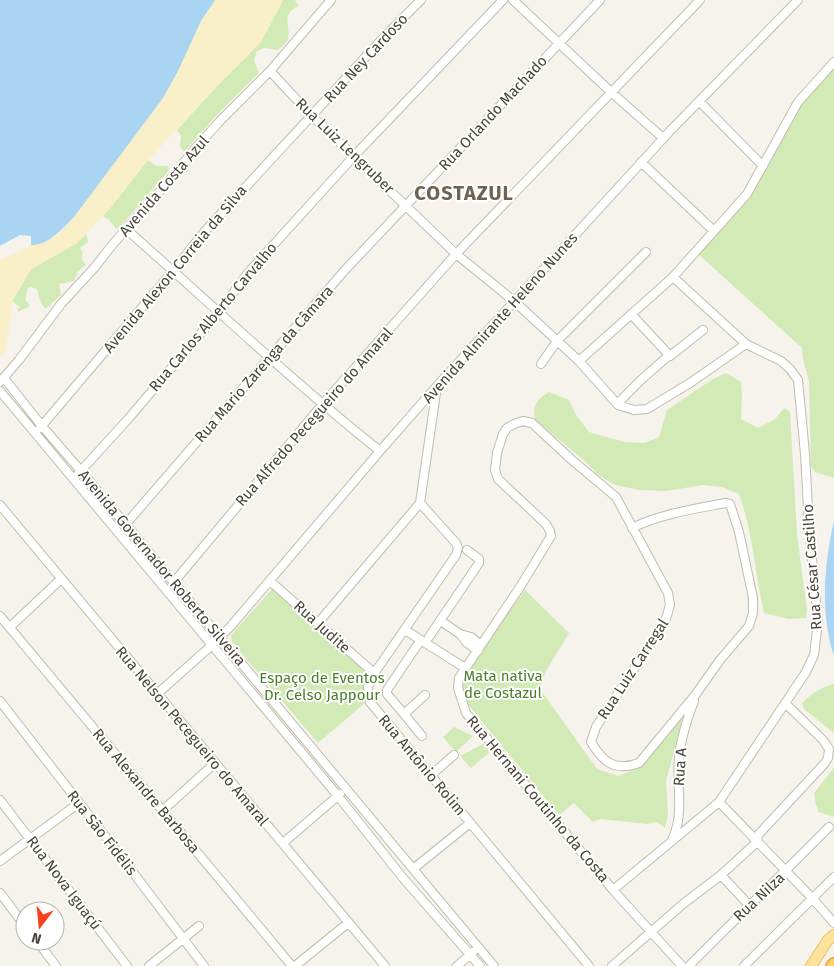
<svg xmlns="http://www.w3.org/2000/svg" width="834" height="966" font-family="'Fira Sans',sans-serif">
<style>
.green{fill:#d2eab5}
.sand{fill:#f9efc9}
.water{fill:#a9d4f2}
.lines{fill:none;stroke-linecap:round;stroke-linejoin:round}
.minor-casing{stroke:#c2bbae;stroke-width:10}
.major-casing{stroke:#e6c16a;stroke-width:12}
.highway-casing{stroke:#e0a43c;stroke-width:14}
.minor{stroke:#fff;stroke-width:8}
.major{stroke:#ffe39c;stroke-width:10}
.highway{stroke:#ffcf6e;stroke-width:11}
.labels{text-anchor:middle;stroke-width:4;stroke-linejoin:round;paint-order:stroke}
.street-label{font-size:15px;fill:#4b4439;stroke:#fff}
.park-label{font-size:15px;fill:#4a7f2a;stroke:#fff}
.district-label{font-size:20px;font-weight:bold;letter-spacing:1px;fill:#6e6250;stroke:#fff}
</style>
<rect width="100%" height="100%" fill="#f6f3ec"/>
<path class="green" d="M 283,0 L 295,0 L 299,6 C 273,16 303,36 277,50 L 264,48 L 256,52 L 254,61 L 259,73 L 215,117 L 184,152 L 180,146 L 181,135 L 177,130 L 219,84 L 261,42 Z
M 834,65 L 834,478 L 815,472 L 811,466 L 809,381 L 803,359 L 802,348 L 697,253 L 752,194 L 792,115 L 801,102 Z
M 148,160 L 156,166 L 167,166 L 169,169 L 167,173 L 118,229 L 116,229 L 109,220 L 103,216 Z
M 86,234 L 88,242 L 80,248 L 83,253 L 81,258 L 86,265 L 78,271 L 74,281 L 59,284 L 61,295 L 48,307 L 45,308 L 41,303 L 37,289 L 31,287 L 28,288 L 25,299 L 30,306 L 18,312 L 17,310 L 20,307 L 13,302 L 13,300 L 31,269 L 76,244 Z
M 726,373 L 741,382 L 742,394 L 741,419 L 758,428 L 775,419 L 784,408 L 790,412 L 797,534 L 807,610 L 806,618 L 788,619 L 764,613 C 755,574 753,532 739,494 L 722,487 L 703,485 L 666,491 L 639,490 L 615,485 L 597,474 L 584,460 L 535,420 C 532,406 537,399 549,392 L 569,400 L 576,415 L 589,432 L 624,442 L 645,443 L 659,437 L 667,410 L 713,379 Z
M 272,589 L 366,671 L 367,676 L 363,692 L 365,703 L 318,743 L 232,642 L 231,635 Z
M 525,590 L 569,633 L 546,671 L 540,689 L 597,769 L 618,776 L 637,769 L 680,718 L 682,721 L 666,781 L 668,814 L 665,828 L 657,822 L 647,824 L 600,819 L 593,822 L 574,803 L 559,815 L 466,702 L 461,687 L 463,676 Z
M 834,684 L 834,733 L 804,709 L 802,703 C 811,694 821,687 834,684 Z
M 454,727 L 473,736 L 456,752 L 443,737 Z
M 485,743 L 491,751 L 471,768 L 460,756 Z
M 834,768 L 834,817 L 819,812 L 816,805 L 814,793 Z"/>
<path class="sand" d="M 215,0 L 283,0 L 261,42 L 219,84 L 148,160 L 113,205 L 76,244 L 31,269 L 13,300 L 10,326 L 4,353 L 0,358 L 0,259 L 12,255 L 31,245 L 36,245 L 58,234 L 74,217 L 101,179 Z"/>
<path class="water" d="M 0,0 L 215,0 L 201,21 L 178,71 L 163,98 L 74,217 C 63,228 48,246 31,245 L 31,236 L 20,235 L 0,246 Z
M 834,521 L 834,656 C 820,613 824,564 834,521 Z"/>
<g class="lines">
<defs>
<path id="minor" d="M 513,0 L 611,92 L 663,138
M 270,71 L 312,116 L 456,254 L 514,301 L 579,361 L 618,405 L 634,410 L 647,409 L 690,383 L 746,344
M 699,101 L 763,166
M 641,162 L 714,231
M 126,229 C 211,304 291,380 380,451
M 631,314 L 670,356 L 703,330
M 579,361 L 673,277 L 747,194 L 798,102 L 834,62
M 541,364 L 557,341 L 646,252
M 4,378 L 42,426 L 81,471 L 494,966
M 0,382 L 19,360 L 61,304 L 95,267 L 113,244 L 176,173 L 192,152 L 220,121 L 270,71 L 331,0
M 437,386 L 420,503 L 456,543 L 458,548 L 456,555 L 371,678 L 368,687 L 370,702 L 589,966
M 0,391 L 338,796 L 403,878 L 480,966
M 617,404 L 642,379 L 666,358
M 40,428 L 173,271 L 206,230 L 385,36 L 421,0
M 78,474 L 129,418 L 219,312 L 248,273 L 354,156 L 503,0
M 0,505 L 385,966
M 125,525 L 345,270 L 600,0
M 632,528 C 661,514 694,509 725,503 L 730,504 L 739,532 L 753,598 L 753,613 L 749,626 L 720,660 L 696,694 L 639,763 C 615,772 603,762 591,742 L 596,727 L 665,622 L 670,605 L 668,593 L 616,497 L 573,461 L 532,423 L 523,421 L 514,424 L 507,428 L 503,434 L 497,453 L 495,470 L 498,479 L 546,524 L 550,531 L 551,536 L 520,587 L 459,678 L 458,688 L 466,713 L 613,890 L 682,966
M 270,581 L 374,673
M 174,582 L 322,405 L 456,254 L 700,0
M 0,616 L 292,966
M 441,621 L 460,634 L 471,637 L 481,645
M 318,623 L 420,503
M 10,627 L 61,579
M 405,630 L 465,668
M 460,634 L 467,643 L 478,651
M 429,637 L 479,563 L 479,559 L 467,550
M 418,644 L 387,690 L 387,694 L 404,714 L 425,695
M 157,694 L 212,645 L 231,626 L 380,451 L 437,386 L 670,131 L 798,0
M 0,701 L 119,854 L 204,966
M 404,714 L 422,736
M 430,776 L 454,755
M 0,800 L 127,966
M 719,802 L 813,899 L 834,923
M 162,811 L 215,763
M 672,841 C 676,831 679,821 679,811 C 680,793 677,775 679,757 C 681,738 687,719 694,701
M 283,843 L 340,794
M 0,861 L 79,803
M 413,869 L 470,823
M 721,875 L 749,905
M 613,890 L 719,802 L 806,672 L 814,655 L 818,622 L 809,527 L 805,454 L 798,380 L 790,369 L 781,361 L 746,344 L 673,277
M 0,893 L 25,926
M 37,941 L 56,966
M 149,966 L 199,926
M 295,966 L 348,923
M 457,966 L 473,952
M 612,966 L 683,904 L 721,875 L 757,842 L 758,835 L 825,763 L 828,758 L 829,749 L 823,740 L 786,704
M 689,966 C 735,919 783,874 829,827
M 744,966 L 834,877"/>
<path id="major" d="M 811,966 L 828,940 L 834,935"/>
<path id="highway" d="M 832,966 L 834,964"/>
</defs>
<use href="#minor" class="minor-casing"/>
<use href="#major" class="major-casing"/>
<use href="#highway" class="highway-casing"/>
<use href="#minor" class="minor"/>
<use href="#major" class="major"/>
<use href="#highway" class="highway"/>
</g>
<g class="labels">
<g class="street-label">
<text transform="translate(366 58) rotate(-47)" y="5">Rua Ney Cardoso</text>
<text transform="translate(493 113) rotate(-47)" y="5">Rua Orlando Machado</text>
<text transform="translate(345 146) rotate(44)" y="5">Rua Luiz Lengruber</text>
<text transform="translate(164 186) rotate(-49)" y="5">Avenida Costa Azul</text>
<text transform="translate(175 269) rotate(-50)" y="5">Avenida Alexon Correia da Silva</text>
<text transform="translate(213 317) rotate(-50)" y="5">Rua Carlos Alberto Carvalho</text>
<text transform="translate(500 318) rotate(-48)" y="5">Avenida Almirante Heleno Nunes</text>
<text transform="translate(264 364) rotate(-49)" y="5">Rua Mario Zarenga da Câmara</text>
<text transform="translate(314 417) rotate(-49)" y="5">Rua Alfredo Pecegueiro do Amaral</text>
<text transform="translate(812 567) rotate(-94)" y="5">Rua César Castilho</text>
<text transform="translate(162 568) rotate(50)" y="5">Avenida Governador Roberto Silveira</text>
<text transform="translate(322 627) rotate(42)" y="5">Rua Judite</text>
<text transform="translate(633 669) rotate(-57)" y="5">Rua Luiz Carregal</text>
<text transform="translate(192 736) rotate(50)" y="5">Rua Nelson Pecegueiro do Amaral</text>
<text transform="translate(422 765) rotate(50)" y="5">Rua Antônio Rolim</text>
<text transform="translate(680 767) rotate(-86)" y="5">Rua A</text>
<text transform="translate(146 791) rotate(50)" y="5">Rua Alexandre Barbosa</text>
<text transform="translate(538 799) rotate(50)" y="5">Rua Hernani Coutinho da Costa</text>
<text transform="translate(102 833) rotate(52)" y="5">Rua São Fidélis</text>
<text transform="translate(64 883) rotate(53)" y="5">Rua Nova Iguaçú</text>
<text transform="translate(759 897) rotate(-43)" y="5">Rua Nilza</text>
</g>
<g class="park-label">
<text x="503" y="681">Mata nativa<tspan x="503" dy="17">de Costazul</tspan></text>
<text x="322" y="683">Espaço de Eventos<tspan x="322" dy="17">Dr. Celso Jappour</tspan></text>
</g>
<g class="district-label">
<text x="464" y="200">COSTAZUL</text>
</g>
</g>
<g transform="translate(40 926) rotate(196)"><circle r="24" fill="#ffffff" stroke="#b7b4b0"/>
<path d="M0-4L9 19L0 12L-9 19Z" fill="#fc3f1d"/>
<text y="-8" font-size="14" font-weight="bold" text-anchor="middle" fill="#4b4439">N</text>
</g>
</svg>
